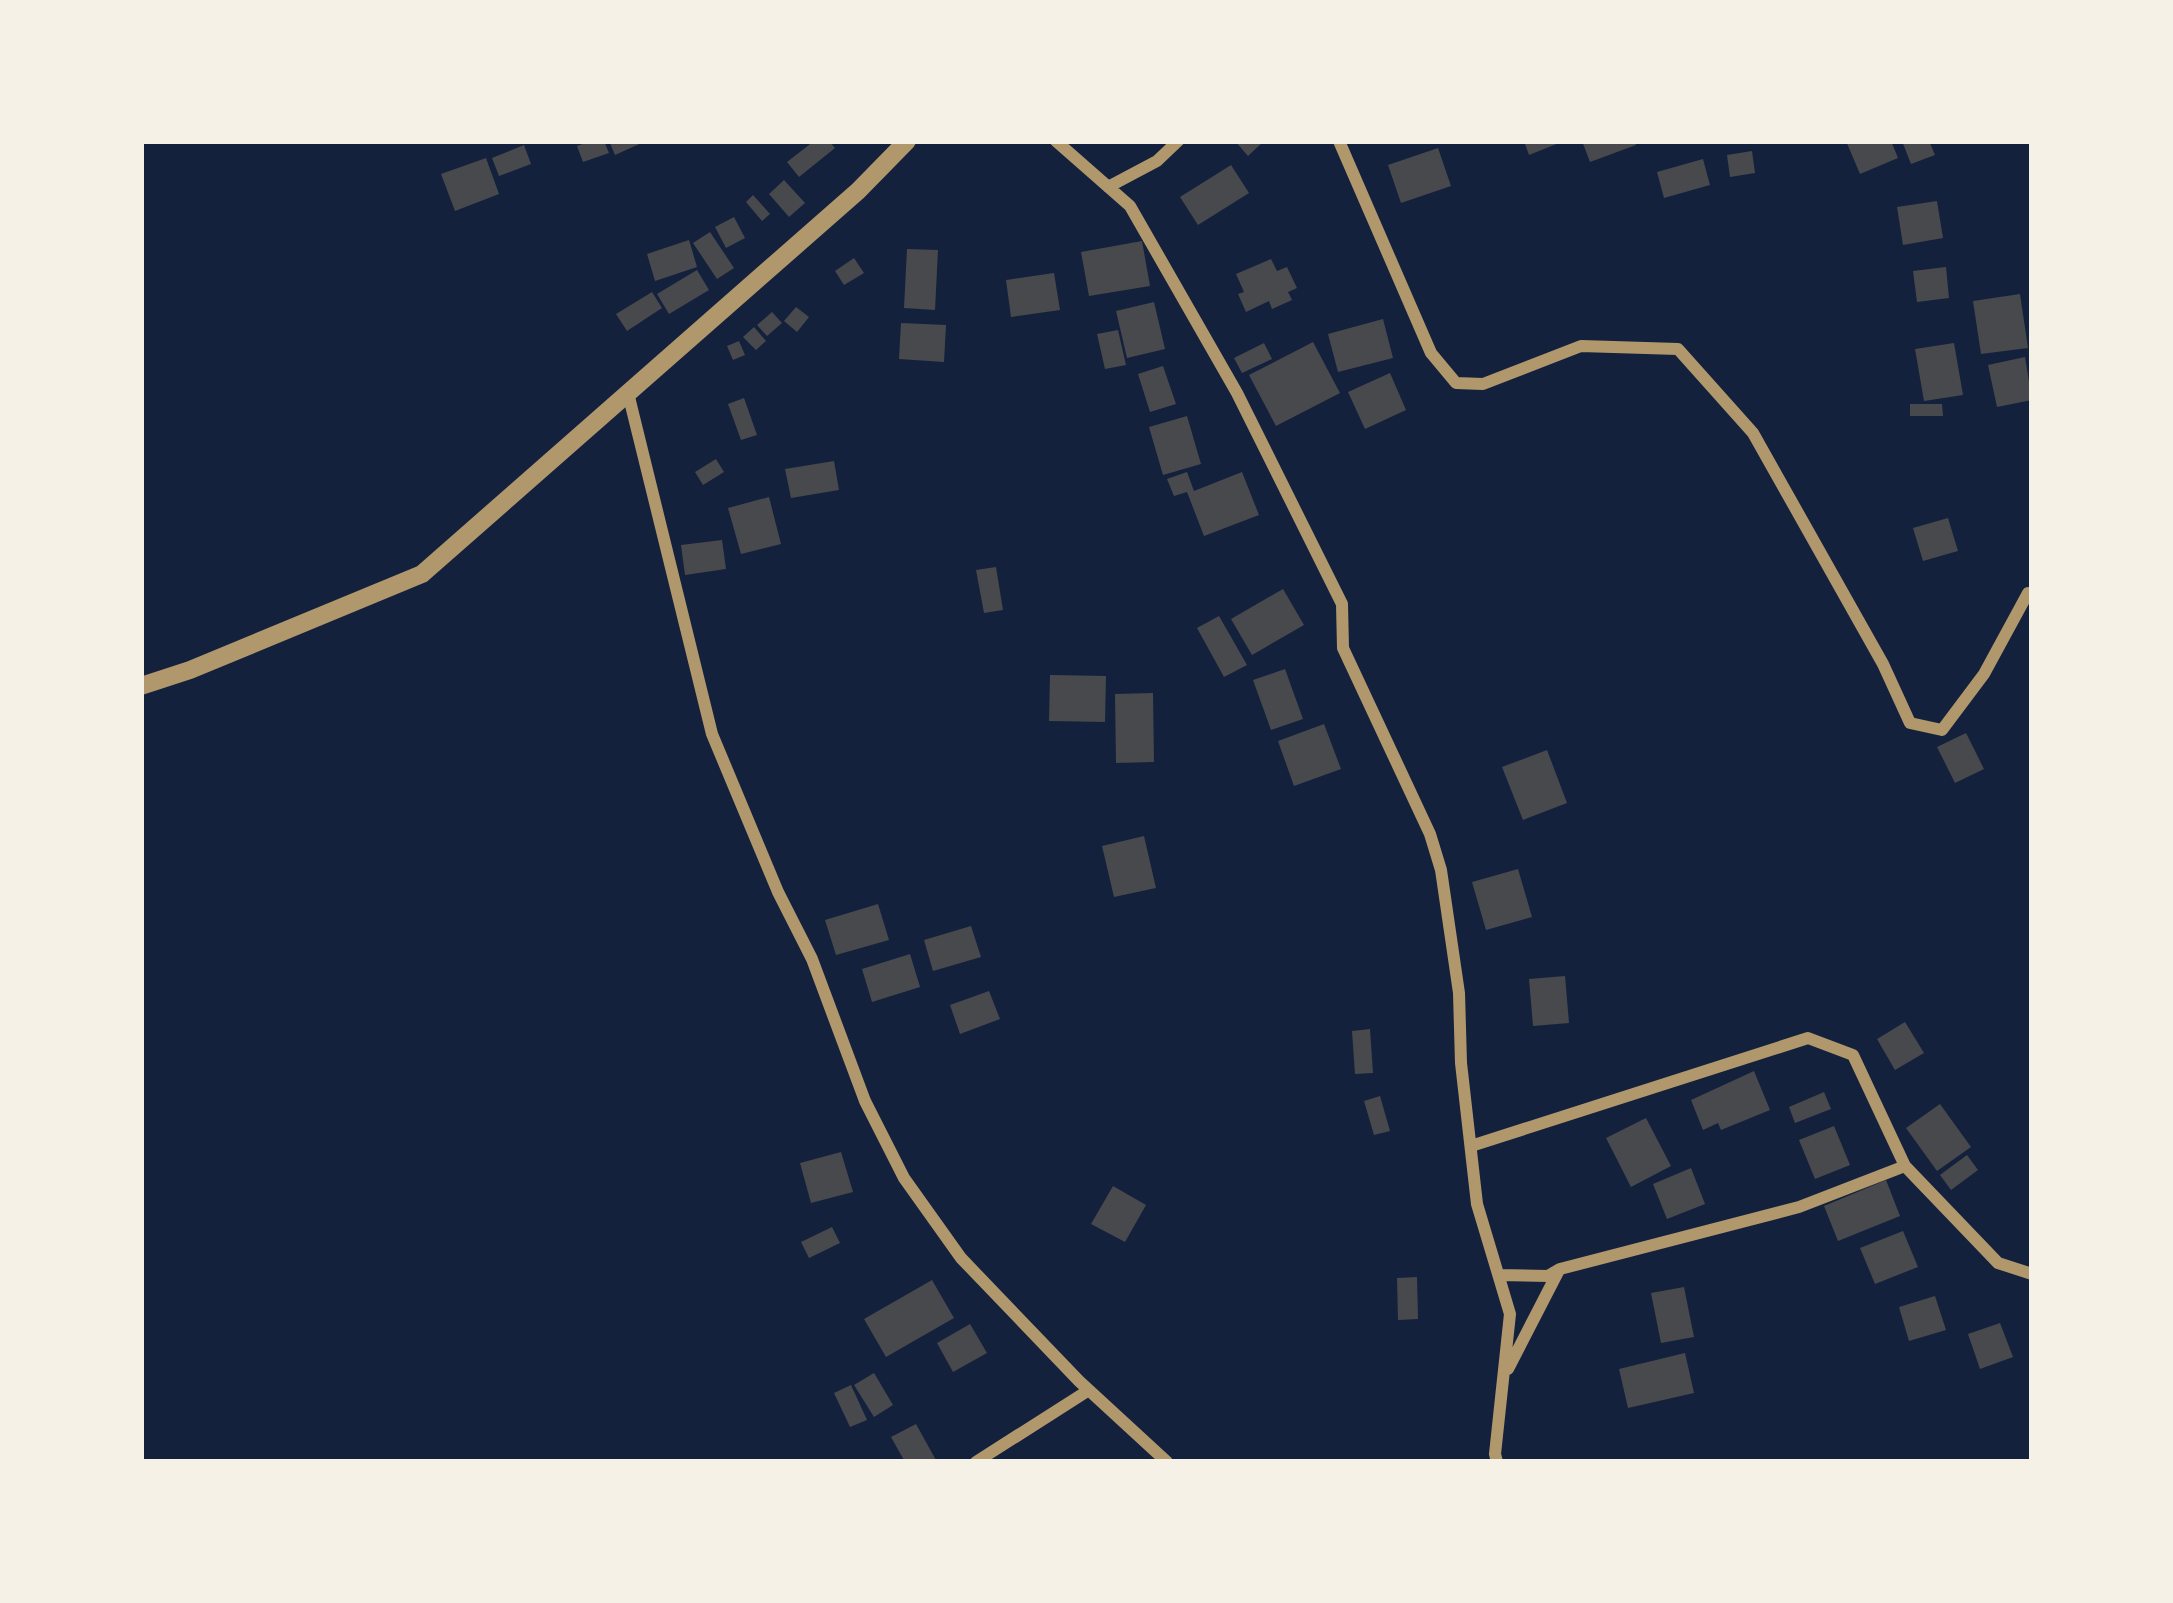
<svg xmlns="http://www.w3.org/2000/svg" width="2173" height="1603" font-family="'Roboto Condensed',sans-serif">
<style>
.building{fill:#48494c}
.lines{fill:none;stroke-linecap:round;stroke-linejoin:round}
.minor{stroke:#b1986c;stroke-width:12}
.tertiary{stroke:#b1986c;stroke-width:18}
</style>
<rect width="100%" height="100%" fill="#14213d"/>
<path class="building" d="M 591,141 L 604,141 L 609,153 L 583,162 L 577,146 Z
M 609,141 L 646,141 L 615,155 Z
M 814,141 L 829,141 L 835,148 L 799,177 L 787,162 Z
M 1235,141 L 1264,141 L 1248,156 Z
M 1524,141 L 1564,141 L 1529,155 Z
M 1582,141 L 1634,141 L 1636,145 L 1590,162 Z
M 1846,141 L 1891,141 L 1898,158 L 1860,174 Z
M 1902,141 L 1929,141 L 1935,155 L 1911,164 Z
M 524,145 L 531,164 L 499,176 L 492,158 Z
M 1438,148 L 1451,186 L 1401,203 L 1388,165 Z
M 1752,151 L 1755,173 L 1730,177 L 1727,155 Z
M 486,158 L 499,194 L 455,211 L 441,174 Z
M 1703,159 L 1710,185 L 1664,198 L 1657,172 Z
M 1231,165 L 1249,193 L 1198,225 L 1180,197 Z
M 784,180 L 805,203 L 789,217 L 769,194 Z
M 753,195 L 770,214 L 762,221 L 746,202 Z
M 1937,201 L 1943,238 L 1903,245 L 1897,207 Z
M 734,217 L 745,238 L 726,248 L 715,227 Z
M 710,232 L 734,268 L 717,279 L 693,243 Z
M 689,240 L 697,267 L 655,281 L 647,254 Z
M 1142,241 L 1150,286 L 1089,296 L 1081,252 Z
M 907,249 L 938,250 L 935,310 L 904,308 Z
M 854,258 L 864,273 L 844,285 L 835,271 Z
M 1271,259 L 1277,271 L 1287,267 L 1297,288 L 1288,292 L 1292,300 L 1272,309 L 1269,301 L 1246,312 L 1238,294 L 1244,292 L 1236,274 Z
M 1946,267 L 1949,298 L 1917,302 L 1913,271 Z
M 697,270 L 709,290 L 669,314 L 657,294 Z
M 1054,273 L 1060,310 L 1011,317 L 1006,280 Z
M 652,292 L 662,308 L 627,331 L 616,314 Z
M 2020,294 L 2028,348 L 1981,354 L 1973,301 Z
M 1154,302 L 1165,349 L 1127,358 L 1116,311 Z
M 796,307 L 809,317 L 797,332 L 784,321 Z
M 772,312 L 782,323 L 767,336 L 757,325 Z
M 1383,319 L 1393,358 L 1338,372 L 1328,334 Z
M 901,323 L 946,325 L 944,362 L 899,359 Z
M 754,327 L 766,341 L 756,350 L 743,337 Z
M 1118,330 L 1126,365 L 1105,369 L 1097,334 Z
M 739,341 L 745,355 L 733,360 L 727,346 Z
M 1313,342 L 1340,393 L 1276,426 L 1249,375 Z
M 1264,343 L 1272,359 L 1242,373 L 1234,358 Z
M 1954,343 L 1963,395 L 1924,401 L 1915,349 Z
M 2025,357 L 2032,400 L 1997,407 L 1988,365 Z
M 1163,366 L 1176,404 L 1150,412 L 1138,374 Z
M 1390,373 L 1406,410 L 1365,429 L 1348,392 Z
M 744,398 L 757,435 L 741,440 L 728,404 Z
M 1910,404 L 1942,404 L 1943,416 L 1910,416 Z
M 1187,416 L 1201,464 L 1163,475 L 1149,427 Z
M 716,459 L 724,472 L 703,485 L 695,472 Z
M 834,461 L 839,490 L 791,498 L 785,469 Z
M 1187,472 L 1194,491 L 1242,472 L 1259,515 L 1204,536 L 1187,492 L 1174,496 L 1167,479 Z
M 769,497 L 781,544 L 741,554 L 728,508 Z
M 1948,518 L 1958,551 L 1923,561 L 1913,528 Z
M 722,540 L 726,569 L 685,575 L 681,545 Z
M 996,567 L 1003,610 L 984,613 L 976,570 Z
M 1283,589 L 1304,625 L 1252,655 L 1231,619 Z
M 1219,616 L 1247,665 L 1224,677 L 1197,628 Z
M 1285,669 L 1303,719 L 1271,730 L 1253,680 Z
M 1050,675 L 1106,676 L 1105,722 L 1049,721 Z
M 1153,693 L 1154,762 L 1116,763 L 1115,694 Z
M 1324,724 L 1341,769 L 1294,786 L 1278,741 Z
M 1966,733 L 1984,769 L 1955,783 L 1937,747 Z
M 1547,750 L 1567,803 L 1523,820 L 1502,767 Z
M 1144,836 L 1156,888 L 1114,897 L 1102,846 Z
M 1518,869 L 1532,917 L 1486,930 L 1472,882 Z
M 878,904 L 889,940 L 836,955 L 825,920 Z
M 971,926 L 981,957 L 933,971 L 924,940 Z
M 910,954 L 920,987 L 872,1002 L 862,969 Z
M 1565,976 L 1569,1023 L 1533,1026 L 1529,979 Z
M 989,991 L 1000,1019 L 960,1034 L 950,1005 Z
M 1905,1022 L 1924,1053 L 1895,1070 L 1877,1039 Z
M 1370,1029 L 1373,1073 L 1355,1074 L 1352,1031 Z
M 1754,1071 L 1770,1110 L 1721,1130 L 1718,1123 L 1703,1130 L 1691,1100 Z
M 1824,1092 L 1831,1109 L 1795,1123 L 1789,1107 Z
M 1380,1096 L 1390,1131 L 1374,1135 L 1364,1101 Z
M 1940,1104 L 1971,1147 L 1937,1171 L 1906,1128 Z
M 1646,1118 L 1671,1166 L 1631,1187 L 1606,1138 Z
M 1834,1126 L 1850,1165 L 1815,1179 L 1799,1140 Z
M 841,1152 L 853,1192 L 811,1203 L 800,1163 Z
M 1967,1155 L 1978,1170 L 1951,1190 L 1940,1175 Z
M 1691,1168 L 1705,1204 L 1667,1219 L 1653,1184 Z
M 1886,1180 L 1900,1216 L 1838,1241 L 1824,1206 Z
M 1113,1186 L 1146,1205 L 1125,1242 L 1091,1224 Z
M 832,1227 L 840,1243 L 809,1258 L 801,1242 Z
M 1903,1231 L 1918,1267 L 1875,1284 L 1860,1248 Z
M 1417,1277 L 1418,1319 L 1398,1320 L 1397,1278 Z
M 932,1280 L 954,1318 L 886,1357 L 864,1319 Z
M 1684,1287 L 1694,1337 L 1661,1343 L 1651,1293 Z
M 1935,1296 L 1946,1330 L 1909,1341 L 1899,1307 Z
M 2000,1323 L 2013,1357 L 1980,1369 L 1968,1334 Z
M 970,1324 L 987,1353 L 953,1372 L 937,1343 Z
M 1685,1353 L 1694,1393 L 1628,1408 L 1619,1369 Z
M 874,1373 L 893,1405 L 874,1417 L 854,1385 Z
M 851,1385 L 867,1420 L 850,1427 L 834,1393 Z
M 916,1424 L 937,1462 L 905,1462 L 891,1437 Z"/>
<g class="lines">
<path class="minor" d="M 1056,141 L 1130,206 L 1237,393 L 1342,604 L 1343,648 L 1430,834 L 1441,870 L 1459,993 L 1461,1063 L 1477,1204 L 1510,1314 L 1495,1454 L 1497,1462
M 1339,141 L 1431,353 L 1456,383 L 1483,384 L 1581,346 L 1678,349 L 1753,433 L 1883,664 L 1910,723 L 1942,730 L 1984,674 L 2028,593 L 2032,599
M 1108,187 L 1157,161 L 1178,141
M 628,393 L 712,734 L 778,892 L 812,959 L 865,1101 L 904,1178 L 961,1258 L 1079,1381 L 1167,1462
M 1471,1146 L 1808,1038 L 1853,1055 L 1905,1166 L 1998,1263 L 2032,1274
M 1499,1275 L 1548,1276 L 1560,1269 L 1799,1207 L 1905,1166
M 1508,1369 L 1559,1270
M 976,1462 L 1089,1390"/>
<path class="tertiary" d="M 141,686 L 190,670 L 422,574 L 858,191 L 907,141"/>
</g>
<rect width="2173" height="1603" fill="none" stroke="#f6f1e7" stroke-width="288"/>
</svg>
